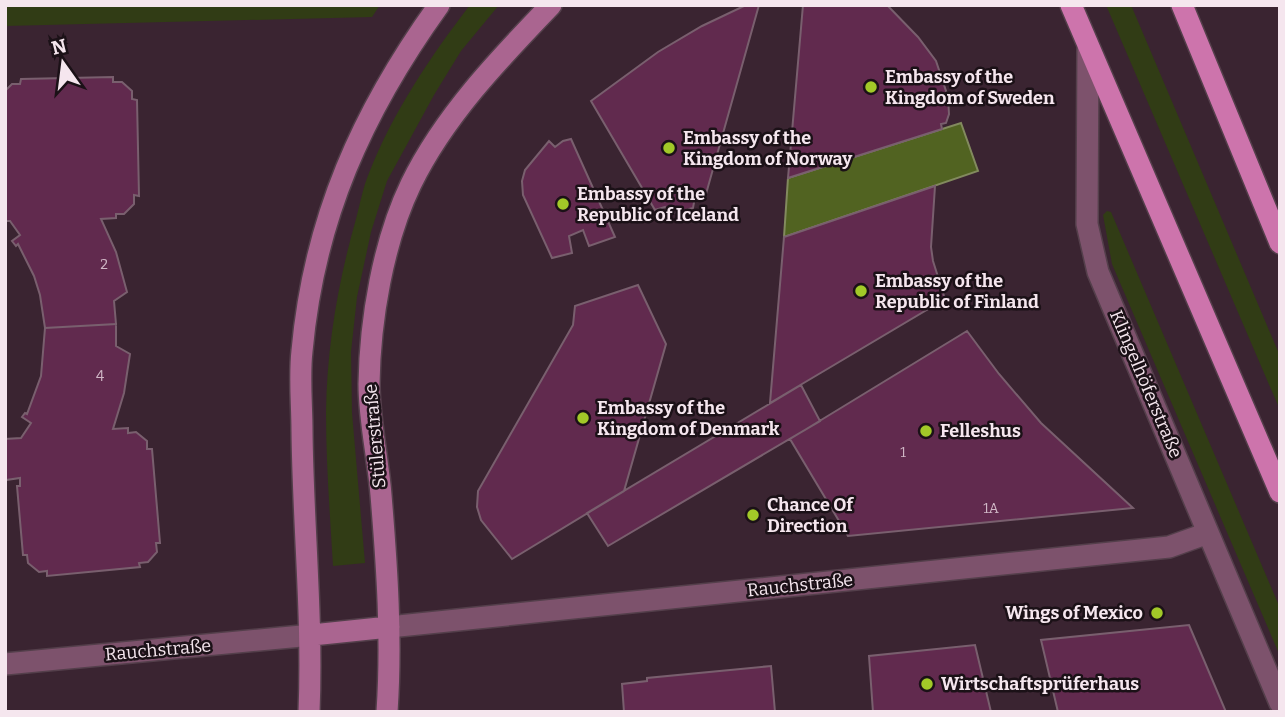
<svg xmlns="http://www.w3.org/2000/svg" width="1285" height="717" font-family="Bitter,serif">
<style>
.green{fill:#313c15}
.water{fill:#516321;stroke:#828a5e;stroke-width:2}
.building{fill:#612a4e;stroke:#795f6e;stroke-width:2}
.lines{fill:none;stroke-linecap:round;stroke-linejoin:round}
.street-casing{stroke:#543f4b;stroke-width:24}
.secondary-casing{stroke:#543f4b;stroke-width:24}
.primary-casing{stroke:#543f4b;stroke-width:24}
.street{stroke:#7d526c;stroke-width:21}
.secondary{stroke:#aa6590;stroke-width:21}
.primary{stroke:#cd74ac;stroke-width:21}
.poi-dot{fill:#a2c928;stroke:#1b1117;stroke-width:2.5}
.labels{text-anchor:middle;stroke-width:5;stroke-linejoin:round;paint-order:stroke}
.number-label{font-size:14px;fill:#d0b7c6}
.poi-label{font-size:18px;font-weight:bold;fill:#f5e6ee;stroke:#1b1117;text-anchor:start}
.street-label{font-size:18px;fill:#f5e6ee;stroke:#1b1117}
</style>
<rect width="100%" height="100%" fill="#3a2431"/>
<path class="green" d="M 5,5 L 380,5 L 372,17 L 5,26 Z
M 470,5 L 499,5 L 461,51 L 434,95 L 387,181 L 371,232 L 357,297 L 351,352 L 352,413 L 365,563 L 333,566 C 330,515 326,464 326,412 C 327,346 338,282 356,219 C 360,204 363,187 369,173 C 393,112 430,57 470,5 Z
M 1106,5 L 1131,5 L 1280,356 L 1280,410 Z
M 1107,211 L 1111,212 L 1280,608 L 1280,656 L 1112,264 L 1103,215 Z"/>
<path class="water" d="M 961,123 L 978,171 L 784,237 L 788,178 Z"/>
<path class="building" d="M 746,5 L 759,5 L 706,194 L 695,197 L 693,208 L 669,214 L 665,207 L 655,210 L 591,101 L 658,52 L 702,26 Z
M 803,5 L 887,5 L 918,37 L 936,61 L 948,97 L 949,114 L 946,123 L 941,124 L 942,129 L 788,178 Z
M 113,77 L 113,82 L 122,82 L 132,91 L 132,99 L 137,100 L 139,196 L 134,195 L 134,204 L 124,214 L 116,214 L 116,218 L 101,219 L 116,252 L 127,292 L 114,301 L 116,324 L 45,328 L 40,295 L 34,276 L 18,244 L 16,246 L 12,241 L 20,235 L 10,221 L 5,221 L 5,91 L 12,84 L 20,84 L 21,79 Z
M 571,139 L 615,237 L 589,246 L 583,230 L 569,236 L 572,253 L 552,258 L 523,195 L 522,181 L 525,170 L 549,141 L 555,147 L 563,141 Z
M 935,186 L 931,247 L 933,261 L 945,299 L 770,403 L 784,237 Z
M 638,285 L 666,344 L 624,491 L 512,559 L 481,520 L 477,507 L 478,491 L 573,325 L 575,306 Z
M 116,324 L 116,346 L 130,354 L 124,393 L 113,429 L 128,428 L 128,433 L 136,432 L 147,441 L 147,449 L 152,449 L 160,543 L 156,543 L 157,552 L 148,562 L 139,563 L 140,567 L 47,576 L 47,571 L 39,572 L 28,563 L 27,555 L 23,555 L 17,486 L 20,486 L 20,478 L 6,480 L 5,439 L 21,438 L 31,423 L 22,417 L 25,413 L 27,414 L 41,376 L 45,328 Z
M 967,331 L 999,374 L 1041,423 L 1133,508 L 848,536 L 790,439 Z
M 801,385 L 820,421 L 608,546 L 587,513 Z
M 1189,625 L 1226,712 L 1058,712 L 1041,640 Z
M 975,645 L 991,712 L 873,712 L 869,656 Z
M 771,666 L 775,712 L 624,712 L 622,684 L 647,681 L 647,678 Z"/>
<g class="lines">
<defs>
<path id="street" d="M 1088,49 L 1087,224 L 1098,272 L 1280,703
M 389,627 L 1169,547 L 1208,533
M 5,664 L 312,635"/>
<path id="secondary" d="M 312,635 L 389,627
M 309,712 C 313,618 303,525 302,431 C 302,405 299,377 302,351 C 314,219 362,112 439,5
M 387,712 C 392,639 387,567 381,495 C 378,458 369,421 369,384 C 370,320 383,242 411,184 C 444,116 500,58 551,5"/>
<path id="primary" d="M 1071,5 L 1280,492
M 1182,5 L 1280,243"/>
</defs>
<use href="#street" class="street-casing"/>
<use href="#secondary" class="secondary-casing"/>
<use href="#primary" class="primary-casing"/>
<use href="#street" class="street"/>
<use href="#secondary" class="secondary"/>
<use href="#primary" class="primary"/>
</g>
<g class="poi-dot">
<circle cx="871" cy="87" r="7"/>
<circle cx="669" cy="148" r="7"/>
<circle cx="563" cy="204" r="7"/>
<circle cx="861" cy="291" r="7"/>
<circle cx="583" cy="418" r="7"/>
<circle cx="926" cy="431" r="7"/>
<circle cx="753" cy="515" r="7"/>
<circle cx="1157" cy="613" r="7"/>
<circle cx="927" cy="684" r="7"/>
</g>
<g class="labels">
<g class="number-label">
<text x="104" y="269">2</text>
<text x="100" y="381">4</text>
<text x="903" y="457">1</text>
<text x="991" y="513">1A</text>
</g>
<g class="poi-label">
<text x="885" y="83">Embassy of the<tspan x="885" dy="21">Kingdom of Sweden</tspan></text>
<text x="683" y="144">Embassy of the<tspan x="683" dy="21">Kingdom of Norway</tspan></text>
<text x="577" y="200">Embassy of the<tspan x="577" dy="21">Republic of Iceland</tspan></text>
<text x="875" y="287">Embassy of the<tspan x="875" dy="21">Republic of Finland</tspan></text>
<text x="597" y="414">Embassy of the<tspan x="597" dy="21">Kingdom of Denmark</tspan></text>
<text x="940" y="437">Felleshus</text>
<text x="767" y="511">Chance Of<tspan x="767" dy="21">Direction</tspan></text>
<text x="1143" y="619" text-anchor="end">Wings of Mexico</text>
<text x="941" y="690">Wirtschaftsprüferhaus</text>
</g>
<g class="street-label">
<text transform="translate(1146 384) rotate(67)" y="6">Klingelhöferstraße</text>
<text transform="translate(375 436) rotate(-95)" y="6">Stülerstraße</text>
<text transform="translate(800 585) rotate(-6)" y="6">Rauchstraße</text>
<text transform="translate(158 650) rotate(-5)" y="6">Rauchstraße</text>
</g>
</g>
<rect width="1285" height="717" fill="none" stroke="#f5e6ee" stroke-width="14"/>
<g transform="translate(63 63) rotate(346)" stroke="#1b1117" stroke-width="5" paint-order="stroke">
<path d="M0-5L12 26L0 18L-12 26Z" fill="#f5e6ee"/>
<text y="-10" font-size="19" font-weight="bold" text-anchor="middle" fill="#f5e6ee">N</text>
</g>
</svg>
